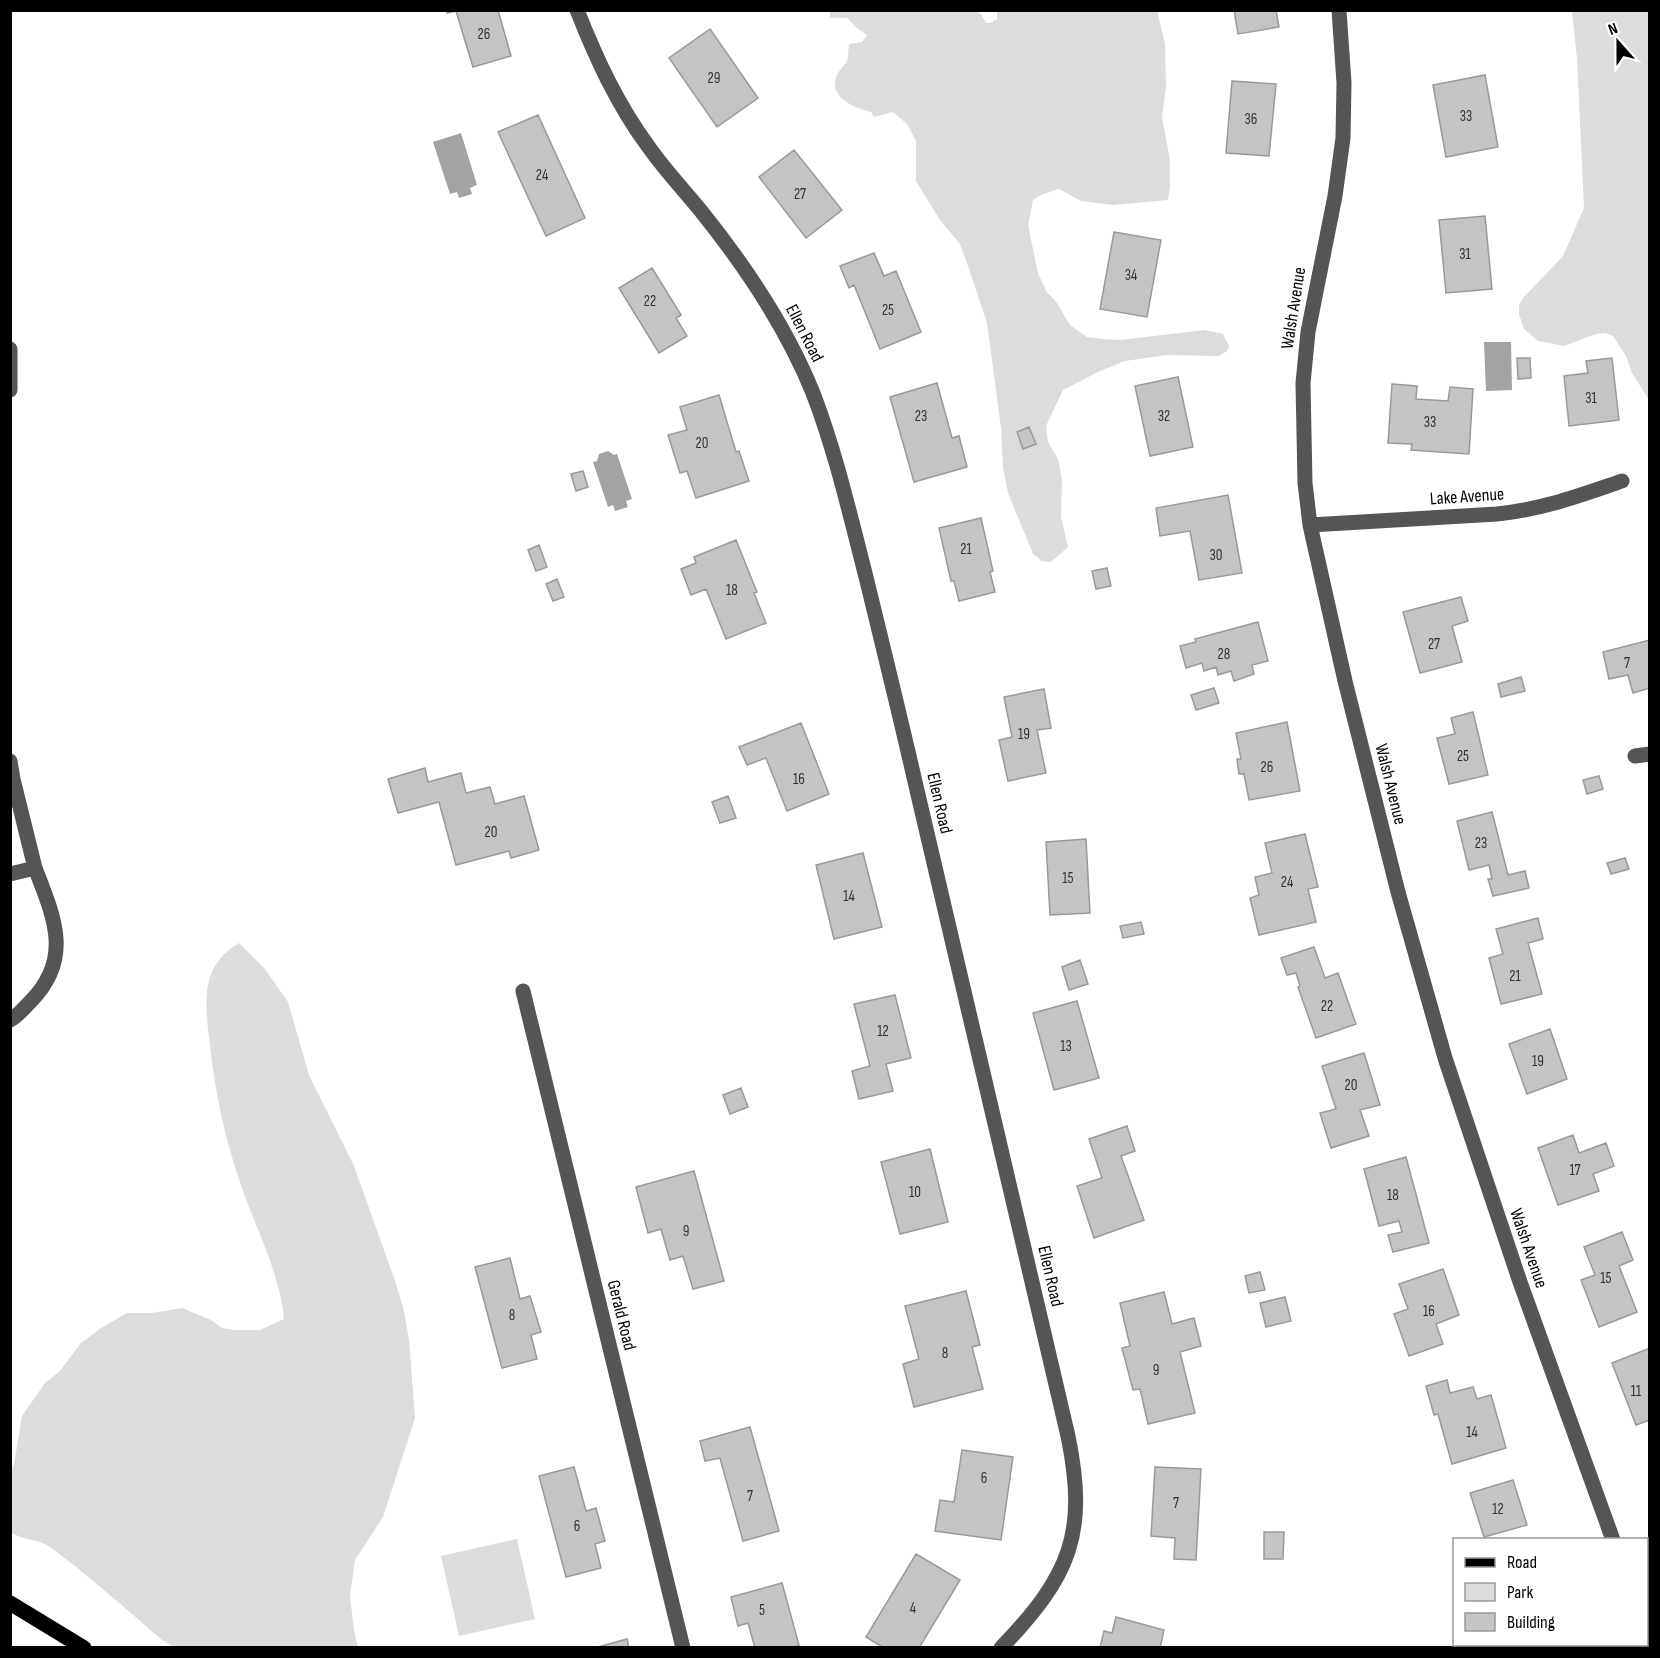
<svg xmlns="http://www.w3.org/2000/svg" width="1660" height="1658" font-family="'Sofia Sans Condensed',sans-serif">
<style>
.green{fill:#dcdcdc}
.water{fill:#a3a3a3}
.building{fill:#c4c4c4;stroke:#999;stroke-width:1.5}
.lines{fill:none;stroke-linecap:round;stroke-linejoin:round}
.major-casing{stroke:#dbdbdb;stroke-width:16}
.minor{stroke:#555;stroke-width:15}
.major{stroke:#000;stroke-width:15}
.labels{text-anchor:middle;stroke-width:5;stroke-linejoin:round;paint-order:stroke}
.number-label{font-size:15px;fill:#313131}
.street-label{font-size:18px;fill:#000;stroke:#fff}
</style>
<rect width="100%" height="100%" fill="#fff"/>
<path class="green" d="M 830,10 L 975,11 L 981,14 L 986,23 L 990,23 L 997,19 L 997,10 L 1157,10 L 1165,44 L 1166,87 L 1162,117 L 1170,160 L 1170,187 L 1168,200 L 1113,205 L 1081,201 L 1059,189 L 1043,194 L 1033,200 L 1028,225 L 1038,273 L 1046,291 L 1057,303 L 1070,325 L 1087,337 L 1102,339 L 1120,340 L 1205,330 L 1223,334 L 1229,346 L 1227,351 L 1219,356 L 1167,355 L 1125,361 L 1098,372 L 1063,390 L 1046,426 L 1048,442 L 1058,459 L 1062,479 L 1061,517 L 1068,547 L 1051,562 L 1042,561 L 1033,554 L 1008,493 L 1003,468 L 1001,428 L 987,323 L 969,269 L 960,244 L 940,220 L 916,181 L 916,141 L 907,124 L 893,112 L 874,117 L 871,112 C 855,108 827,97 837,75 C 839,70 843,67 846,63 C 849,58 848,50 849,44 L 862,42 L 867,35 L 858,29 L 847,18 L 830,18 Z
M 1572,11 L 1649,11 L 1649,400 L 1632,373 L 1626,356 L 1613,336 L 1605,333 L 1596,334 L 1564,346 L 1538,341 L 1524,329 L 1519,314 L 1519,305 L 1523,298 L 1563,256 L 1584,208 L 1577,58 Z
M 239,943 L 265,969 L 288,1002 L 309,1075 L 354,1166 L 395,1281 L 403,1307 L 409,1339 L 415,1418 L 383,1517 L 355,1560 L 350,1596 L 354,1630 L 358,1647 L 174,1647 L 162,1640 C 125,1608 89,1576 50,1547 C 38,1538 22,1541 11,1532 L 11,1470 L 14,1464 L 22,1416 L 45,1383 L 59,1372 L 81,1343 L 101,1328 L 127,1313 L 152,1313 L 182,1308 L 211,1320 L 222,1328 L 236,1330 L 260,1330 L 284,1319 C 280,1274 257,1231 242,1188 C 226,1142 215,1094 210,1045 C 205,1006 199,966 239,943 Z
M 517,1539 L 535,1619 L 459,1636 L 441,1556 Z"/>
<path class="water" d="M 461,133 L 477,185 L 470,188 L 472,194 L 459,198 L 457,192 L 450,194 L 433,142 Z
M 1484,342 L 1511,342 L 1512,390 L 1486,391 Z
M 608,451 L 614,455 L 617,454 L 632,499 L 626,501 L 628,507 L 615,511 L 613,505 L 608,507 L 593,462 L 597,461 L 599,454 Z"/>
<path class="building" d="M 447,10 L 498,10 L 511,56 L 473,67 L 456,11 L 447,13 Z
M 1234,10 L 1276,10 L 1279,27 L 1238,34 Z
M 710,29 L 758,98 L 717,127 L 669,58 Z
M 1485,75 L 1498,147 L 1446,157 L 1433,85 Z
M 1232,81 L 1276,84 L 1269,156 L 1226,153 Z
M 538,115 L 585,218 L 546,236 L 498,132 Z
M 794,150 L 842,210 L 806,238 L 759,177 Z
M 1485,216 L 1492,289 L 1446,293 L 1439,220 Z
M 1114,232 L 1161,240 L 1147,317 L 1100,309 Z
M 874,253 L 884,276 L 896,271 L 921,332 L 880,349 L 854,285 L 849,288 L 840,266 Z
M 652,268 L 681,315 L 676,318 L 687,336 L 659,353 L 619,288 Z
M 1517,358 L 1530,358 L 1531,378 L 1518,379 Z
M 1612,358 L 1619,420 L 1569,426 L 1564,376 L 1588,373 L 1586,361 Z
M 1178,377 L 1193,447 L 1150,456 L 1135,386 Z
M 937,383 L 952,438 L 959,436 L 967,467 L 914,482 L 890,397 Z
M 1392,384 L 1417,386 L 1416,399 L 1448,401 L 1450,387 L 1473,389 L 1469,454 L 1411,450 L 1412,444 L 1388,443 Z
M 719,395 L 736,452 L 739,451 L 749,481 L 696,498 L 687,471 L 680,473 L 668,435 L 687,430 L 680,407 Z
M 1029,427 L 1036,444 L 1023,449 L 1017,432 Z
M 583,471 L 588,487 L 576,491 L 571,474 Z
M 1228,495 L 1242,573 L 1199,580 L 1190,531 L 1160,536 L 1156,508 Z
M 981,518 L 993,571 L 990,572 L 995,592 L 959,601 L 954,581 L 951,581 L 939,528 Z
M 736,540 L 757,592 L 754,593 L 766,623 L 726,639 L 706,589 L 691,595 L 681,569 L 696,563 L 694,557 Z
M 539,545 L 547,567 L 536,571 L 528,550 Z
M 1107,568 L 1111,586 L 1096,589 L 1092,571 Z
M 557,579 L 564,597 L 553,601 L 546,584 Z
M 1461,597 L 1468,621 L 1452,626 L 1462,662 L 1420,673 L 1403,612 Z
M 1258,622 L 1268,661 L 1252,665 L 1254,674 L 1234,681 L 1231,671 L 1218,675 L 1216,667 L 1204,671 L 1202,663 L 1186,668 L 1180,646 L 1196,642 L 1195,639 Z
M 1650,640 L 1650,688 L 1633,693 L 1628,675 L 1609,679 L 1603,652 Z
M 1521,677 L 1525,691 L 1501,697 L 1498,684 Z
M 1214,688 L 1219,703 L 1196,710 L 1191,695 Z
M 1044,689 L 1051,728 L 1037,730 L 1046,773 L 1008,781 L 999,740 L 1012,737 L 1004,697 Z
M 1473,712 L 1488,775 L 1449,784 L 1437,738 L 1455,734 L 1451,718 Z
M 1287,722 L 1300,791 L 1249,800 L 1244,774 L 1239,774 L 1237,759 L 1241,759 L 1236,733 Z
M 801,723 L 829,794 L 787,811 L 766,758 L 747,765 L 739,747 Z
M 425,768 L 428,782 L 461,773 L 466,793 L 490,787 L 495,804 L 524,796 L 539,850 L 511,858 L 509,851 L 456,865 L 439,802 L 398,813 L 388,779 Z
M 1599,776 L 1603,789 L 1587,794 L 1583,780 Z
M 728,796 L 736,818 L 720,823 L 712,802 Z
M 1492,812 L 1508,875 L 1525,871 L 1529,888 L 1493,896 L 1488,879 L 1492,879 L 1489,865 L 1469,870 L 1457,821 Z
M 1305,834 L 1318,887 L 1308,889 L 1316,922 L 1259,935 L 1250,898 L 1259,895 L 1255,877 L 1272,873 L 1265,843 Z
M 1086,839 L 1090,913 L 1050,915 L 1046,842 Z
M 863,853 L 882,927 L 834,939 L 816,865 Z
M 1625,858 L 1629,869 L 1611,874 L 1607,863 Z
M 1538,918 L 1543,939 L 1528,943 L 1542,994 L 1501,1004 L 1489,958 L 1503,954 L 1496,929 Z
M 1141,922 L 1144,934 L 1123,938 L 1120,926 Z
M 1314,947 L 1325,978 L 1338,973 L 1356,1024 L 1316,1038 L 1298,987 L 1300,986 L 1296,973 L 1287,975 L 1281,958 Z
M 1080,960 L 1088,984 L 1069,990 L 1062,967 Z
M 895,995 L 911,1058 L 886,1064 L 893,1091 L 859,1099 L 852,1071 L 870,1066 L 854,1004 Z
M 1077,1001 L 1099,1078 L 1054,1090 L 1033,1013 Z
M 1550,1029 L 1567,1079 L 1527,1094 L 1509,1044 Z
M 1364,1053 L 1380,1105 L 1360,1110 L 1369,1136 L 1331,1148 L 1320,1113 L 1336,1109 L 1322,1066 Z
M 741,1088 L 748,1107 L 730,1114 L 723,1095 Z
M 1127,1126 L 1135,1151 L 1121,1156 L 1144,1220 L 1094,1238 L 1077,1186 L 1102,1178 L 1089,1139 Z
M 1573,1135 L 1579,1153 L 1606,1143 L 1614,1166 L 1593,1174 L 1599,1191 L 1558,1205 L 1538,1148 Z
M 930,1149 L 948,1222 L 900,1234 L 881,1162 Z
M 1406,1157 L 1429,1243 L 1393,1252 L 1388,1235 L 1402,1232 L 1399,1221 L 1379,1226 L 1364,1169 Z
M 694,1171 L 724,1281 L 693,1289 L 683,1256 L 670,1260 L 661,1229 L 648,1233 L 636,1187 Z
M 1622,1232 L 1633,1260 L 1619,1266 L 1637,1312 L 1599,1327 L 1581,1280 L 1595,1275 L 1584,1247 Z
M 510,1258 L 520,1299 L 530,1296 L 541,1332 L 531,1335 L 537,1359 L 502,1368 L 475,1267 Z
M 1443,1269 L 1459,1315 L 1436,1324 L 1443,1344 L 1409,1356 L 1394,1314 L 1408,1309 L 1399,1284 Z
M 1260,1272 L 1265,1290 L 1249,1293 L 1245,1276 Z
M 966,1291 L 980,1345 L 972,1347 L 983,1389 L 914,1407 L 903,1364 L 919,1359 L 905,1306 Z
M 1164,1292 L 1172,1324 L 1194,1318 L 1201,1346 L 1180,1352 L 1195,1413 L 1148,1424 L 1140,1389 L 1133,1390 L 1122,1348 L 1130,1346 L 1120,1303 Z
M 1285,1297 L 1291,1321 L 1266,1327 L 1260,1303 Z
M 1650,1348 L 1650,1420 L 1636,1425 L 1612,1363 Z
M 1447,1380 L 1450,1393 L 1473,1387 L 1477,1399 L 1491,1395 L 1506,1448 L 1452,1464 L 1438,1414 L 1434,1415 L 1426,1386 Z
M 750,1427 L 779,1531 L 743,1541 L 720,1458 L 705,1461 L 700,1441 Z
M 962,1450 L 1013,1457 L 1001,1540 L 935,1531 L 940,1500 L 954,1502 Z
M 574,1467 L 586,1511 L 596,1508 L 605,1541 L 595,1544 L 601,1568 L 566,1577 L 539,1476 Z
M 1155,1467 L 1201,1469 L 1196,1560 L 1174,1559 L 1175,1538 L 1151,1536 Z
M 1513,1480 L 1527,1525 L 1484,1537 L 1470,1493 Z
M 1264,1532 L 1284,1532 L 1283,1559 L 1264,1559 Z
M 916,1554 L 960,1580 L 919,1648 L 884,1648 L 866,1637 Z
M 782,1583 L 799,1645 L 792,1648 L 755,1648 L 748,1623 L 738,1626 L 731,1597 Z
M 1116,1617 L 1164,1630 L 1160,1648 L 1100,1648 L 1104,1631 L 1112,1633 Z
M 627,1639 L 629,1648 L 594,1648 Z
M 1532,1644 L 1577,1644 L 1578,1648 L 1532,1648 Z"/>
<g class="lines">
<defs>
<path id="major" d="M 10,1603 L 84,1648"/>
</defs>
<use href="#major" class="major-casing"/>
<path class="minor" d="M 577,10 C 596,58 617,104 648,146 C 664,169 683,189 701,211 C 746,267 786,326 813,393 C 836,453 850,515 866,577 C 883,647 900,716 916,786 C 967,1003 1017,1219 1068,1436 C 1088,1534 1070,1576 1001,1648
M 1339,10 L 1344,83 L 1343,138 L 1335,196 L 1308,332 L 1303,383 L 1305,483 L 1310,525 L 1345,681 L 1398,892 L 1445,1058 L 1520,1282 L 1613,1540
M 10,349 L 10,390
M 1310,525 L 1497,514 C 1544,509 1578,496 1622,481
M 1635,756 L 1650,754
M 10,761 L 13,779 L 35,868 L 10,874
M 523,991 L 683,1648
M 10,1020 C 18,1016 24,1008 31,1001 C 73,958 54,917 35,868
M 1645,1644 L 1646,1648"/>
<use href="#major" class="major"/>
</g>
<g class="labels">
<g class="number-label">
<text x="484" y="39">26</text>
<text x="714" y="83">29</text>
<text x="1466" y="121">33</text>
<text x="1251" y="124">36</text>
<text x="542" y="180">24</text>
<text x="800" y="199">27</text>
<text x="1465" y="259">31</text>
<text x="1131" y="280">34</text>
<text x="650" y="306">22</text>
<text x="888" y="315">25</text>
<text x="1591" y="403">31</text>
<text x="921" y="421">23</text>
<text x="1164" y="421">32</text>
<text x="1430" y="427">33</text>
<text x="702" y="448">20</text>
<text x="966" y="554">21</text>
<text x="1216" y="560">30</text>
<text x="732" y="595">18</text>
<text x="1434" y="649">27</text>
<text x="1224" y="659">28</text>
<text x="1627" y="668">7</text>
<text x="1024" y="739">19</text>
<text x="1463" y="761">25</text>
<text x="1267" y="772">26</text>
<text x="799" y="784">16</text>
<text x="491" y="837">20</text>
<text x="1481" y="848">23</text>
<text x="1068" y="883">15</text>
<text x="1287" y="887">24</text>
<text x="849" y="901">14</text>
<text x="1515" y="981">21</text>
<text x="1327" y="1011">22</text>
<text x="883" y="1036">12</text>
<text x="1066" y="1051">13</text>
<text x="1538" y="1066">19</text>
<text x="1351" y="1090">20</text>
<text x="1575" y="1175">17</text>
<text x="915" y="1197">10</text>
<text x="1393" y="1200">18</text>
<text x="686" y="1236">9</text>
<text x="1606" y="1283">15</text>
<text x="1429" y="1316">16</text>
<text x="512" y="1320">8</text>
<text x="945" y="1358">8</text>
<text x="1156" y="1375">9</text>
<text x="1636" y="1396">11</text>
<text x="1472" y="1437">14</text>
<text x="984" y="1483">6</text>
<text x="750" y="1501">7</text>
<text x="1176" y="1508">7</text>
<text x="1498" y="1514">12</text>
<text x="577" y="1531">6</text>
<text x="913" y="1613">4</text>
<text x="762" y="1615">5</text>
</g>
<g class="street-label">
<text transform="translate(1293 308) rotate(-81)" y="6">Walsh Avenue</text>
<text transform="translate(805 333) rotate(63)" y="6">Ellen Road</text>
<text transform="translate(1467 496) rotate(-4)" y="6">Lake Avenue</text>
<text transform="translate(1391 784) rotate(76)" y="6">Walsh Avenue</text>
<text transform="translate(940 803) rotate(77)" y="6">Ellen Road</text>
<text transform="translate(1529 1248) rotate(71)" y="6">Walsh Avenue</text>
<text transform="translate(1051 1276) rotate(77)" y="6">Ellen Road</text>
<text transform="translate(622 1315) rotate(76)" y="6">Gerald Road</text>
</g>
</g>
<rect width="1660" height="1658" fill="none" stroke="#000000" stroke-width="24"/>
<rect x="1453" y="1538" width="195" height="108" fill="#ffffff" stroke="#999999" stroke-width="1.5"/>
<rect x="1465" y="1558" width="30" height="9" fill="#000000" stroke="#999999" stroke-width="1.5"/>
<text x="1507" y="1568" font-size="18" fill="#000000">Road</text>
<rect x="1465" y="1583" width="30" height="18" fill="#dcdcdc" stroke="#999999" stroke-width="1.5"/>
<text x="1507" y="1598" font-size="18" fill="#000000">Park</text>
<rect x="1465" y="1613" width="30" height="18" fill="#c4c4c4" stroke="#999999" stroke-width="1.5"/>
<text x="1507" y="1628" font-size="18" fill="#000000">Building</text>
<g transform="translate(1618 42) rotate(339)" stroke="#ffffff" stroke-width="4.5" paint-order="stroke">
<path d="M0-4.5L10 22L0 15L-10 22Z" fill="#000000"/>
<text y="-9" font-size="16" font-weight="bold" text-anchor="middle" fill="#000000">N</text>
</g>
</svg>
